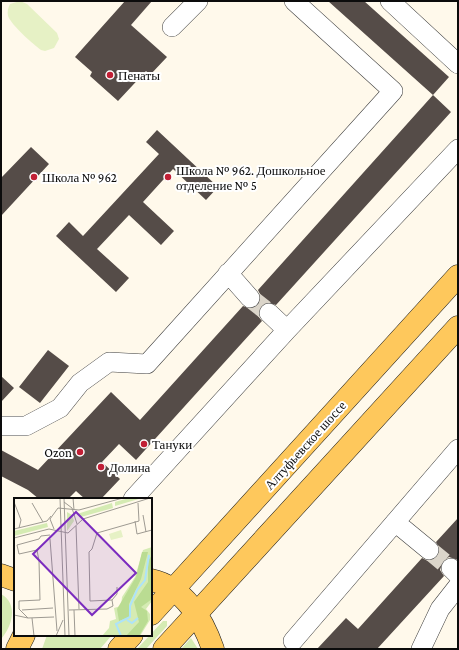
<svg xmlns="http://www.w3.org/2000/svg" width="459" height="650" font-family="'Crimson Pro',serif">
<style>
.green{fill:#d5ebb3}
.pitch{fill:#e6f1c5}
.building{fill:#554c48}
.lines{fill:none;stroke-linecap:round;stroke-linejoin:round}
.minor-tunnel{stroke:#dbd5ca;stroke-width:19;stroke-dasharray:19 10;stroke-linecap:butt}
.minor-casing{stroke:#3f3f3f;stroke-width:20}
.major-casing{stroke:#1d1d1d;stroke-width:23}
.minor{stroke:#fff;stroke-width:19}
.major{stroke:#fec85c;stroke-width:22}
.poi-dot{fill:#c11f35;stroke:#fff;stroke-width:1.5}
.labels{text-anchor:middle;stroke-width:4;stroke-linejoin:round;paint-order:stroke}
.poi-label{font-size:13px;fill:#0c0c0c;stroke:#fff;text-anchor:start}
.street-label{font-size:13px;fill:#0c0c0c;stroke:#fff}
.inset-river{fill:none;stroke:#ade3f9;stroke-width:2}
.inset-road{fill:none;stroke:#9e9a92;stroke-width:1}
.view{fill:#7b2cbf;fill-opacity:0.15;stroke:#7b2cbf;stroke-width:2}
.inset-edge{fill:none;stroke:#0c0c0c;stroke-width:2}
</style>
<rect width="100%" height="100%" fill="#fff9eb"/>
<path class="green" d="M 1,594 C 19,604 12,627 1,639 Z
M 163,621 L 167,621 L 167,626 L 146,649 L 137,649 Z
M 47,635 L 112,635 L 100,649 L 42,649 Z
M 191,638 L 198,649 L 181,649 Z"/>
<path class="pitch" d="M 20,1 L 27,4 L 57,33 L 59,39 L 54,48 L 45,51 L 41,50 C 33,44 12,26 8,16 C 7,12 8,8 10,4 Z"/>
<path class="building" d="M 125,1 L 152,1 L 131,25 L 167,57 L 150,75 L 146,71 L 118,101 L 90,76 L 92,72 L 75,57 Z
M 328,1 L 364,1 L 449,77 L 433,95 Z
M 433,95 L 451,112 L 276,305 L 266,302 L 261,306 L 258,316 L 262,321 L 136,460 L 119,444 L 102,462 L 120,479 L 101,499 L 85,499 L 76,491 L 68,499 L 39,499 L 28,490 L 1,476 L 1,450 L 38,470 L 111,392 L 140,420 L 243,306 L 252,309 L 258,306 L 261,296 L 258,290 Z
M 157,130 L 218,187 L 206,200 L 173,169 L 143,202 L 174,231 L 161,245 L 129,215 L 97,249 L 129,278 L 116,292 L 56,236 L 69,222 L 83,236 L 159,154 L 146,142 Z
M 31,147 L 49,164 L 1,216 L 1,178 Z
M 48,350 L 69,366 L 40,403 L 19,387 Z
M 1,376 L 14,388 L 1,402 Z
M 458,518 L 458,560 L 449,557 L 443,561 L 440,570 L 444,576 L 377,649 L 317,649 L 346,618 L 358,629 L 422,558 L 428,561 L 437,557 L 440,551 L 436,542 Z"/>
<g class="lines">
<path class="minor-tunnel" d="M 250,298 L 269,313
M 429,550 L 451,568"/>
<defs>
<path id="minor" d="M 390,1 L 458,64
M 172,27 L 198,1
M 228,273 L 250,298
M 269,313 L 287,330
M 1,426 L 26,426 L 60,408 L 80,383 L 109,362 L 147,364 L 393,91 L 294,1
M 133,499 L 287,330 L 458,149
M 395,522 L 429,550
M 451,568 L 458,575
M 293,641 L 458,449
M 421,649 L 440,609 L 458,586"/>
<path id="major" d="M 1,575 L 15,580
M 151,580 C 184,587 203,620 213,649
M 151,614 L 458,276
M 17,649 L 24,635
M 119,649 L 132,635
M 164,649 L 458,327"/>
</defs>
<use href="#minor" class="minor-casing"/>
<use href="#major" class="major-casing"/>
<use href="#minor" class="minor"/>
<use href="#major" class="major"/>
</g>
<g class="poi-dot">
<circle cx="110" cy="75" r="4"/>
<circle cx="34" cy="177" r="4"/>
<circle cx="168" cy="177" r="4"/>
<circle cx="144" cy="444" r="4"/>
<circle cx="80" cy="452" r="4"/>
<circle cx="101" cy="467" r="4"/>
</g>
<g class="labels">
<g class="poi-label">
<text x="118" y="80">Пенаты</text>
<text x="176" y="175">Школа № 962. Дошкольное<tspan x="176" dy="15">отделение № 5</tspan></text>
<text x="42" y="182">Школа № 962</text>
<text x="152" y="449">Тануки</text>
<text x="72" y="457" text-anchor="end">Ozon</text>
<text x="109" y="472">Долина</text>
</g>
<g class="street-label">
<text transform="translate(305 445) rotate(-48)" y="5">Алтуфьевское шоссе</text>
</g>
</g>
<g transform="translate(14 498)">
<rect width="138" height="138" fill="#fff9eb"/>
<path d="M 115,0 L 128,0 L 101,8 L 101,4 ZM 98,5 L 99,10 L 67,19 L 63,16 ZM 53,14 L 58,17 L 60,23 L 53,33 ZM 33,25 L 34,29 L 0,38 L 0,33 ZM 138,49 L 138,103 L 132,111 L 136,116 L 136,122 L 126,138 L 88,138 L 95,130 L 96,123 L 102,121 L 100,110 L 107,108 L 108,99 L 121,79 L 129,52 Z" fill="#d5ebb3"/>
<path d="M 128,54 L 134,54 L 127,81 L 115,106 L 115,119 L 105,123 L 103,111 L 122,79 ZM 138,57 L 138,101 L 127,109 L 133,113 L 134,123 L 125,138 L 112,138 L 125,124 L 120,104 L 134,84 L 134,63 Z" fill="#badc92"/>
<path d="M 107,32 L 109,39 L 97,42 L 95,36 Z" fill="#e6f1c5"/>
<path class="inset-river" d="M 113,122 L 118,125 L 124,120M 107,138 L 102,126 L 116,119 L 116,108 L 123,92 L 131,82 L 135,57"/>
<path class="inset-road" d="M 46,0 L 51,138M 50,0 L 55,138M 59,0 L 60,12M 0,4 L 7,22 L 5,30M 50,4 L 58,10 L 63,26M 18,5 L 29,24M 129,17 L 132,34M 121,23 L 123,36 L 138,32M 62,28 L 65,111M 0,31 L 33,23 L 37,18M 40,31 L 36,21 L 44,10 L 65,12 L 109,0M 0,40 L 35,31 L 54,35 L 69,21 L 136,0M 36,41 L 43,133M 27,63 L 25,63 L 23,52 L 5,56 L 3,47 L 25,41 L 27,38 L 36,37M 98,102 L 103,96 L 103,89M 8,112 L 39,110M 55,112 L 93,111 L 99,108 L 98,102 L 76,103 L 75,54 L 78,51 L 83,35 L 125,23 L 124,5M 60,112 L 61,138M 0,117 L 14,120 L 5,111 L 5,103 L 26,102 L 25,63M 14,120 L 40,119M 18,120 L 20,138M 42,138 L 49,122"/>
<path class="view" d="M 62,14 L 122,75 L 78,117 L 19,56 Z"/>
<rect width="138" height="138" class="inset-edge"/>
</g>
<rect width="459" height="650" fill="none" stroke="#0c0c0c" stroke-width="4"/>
</svg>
